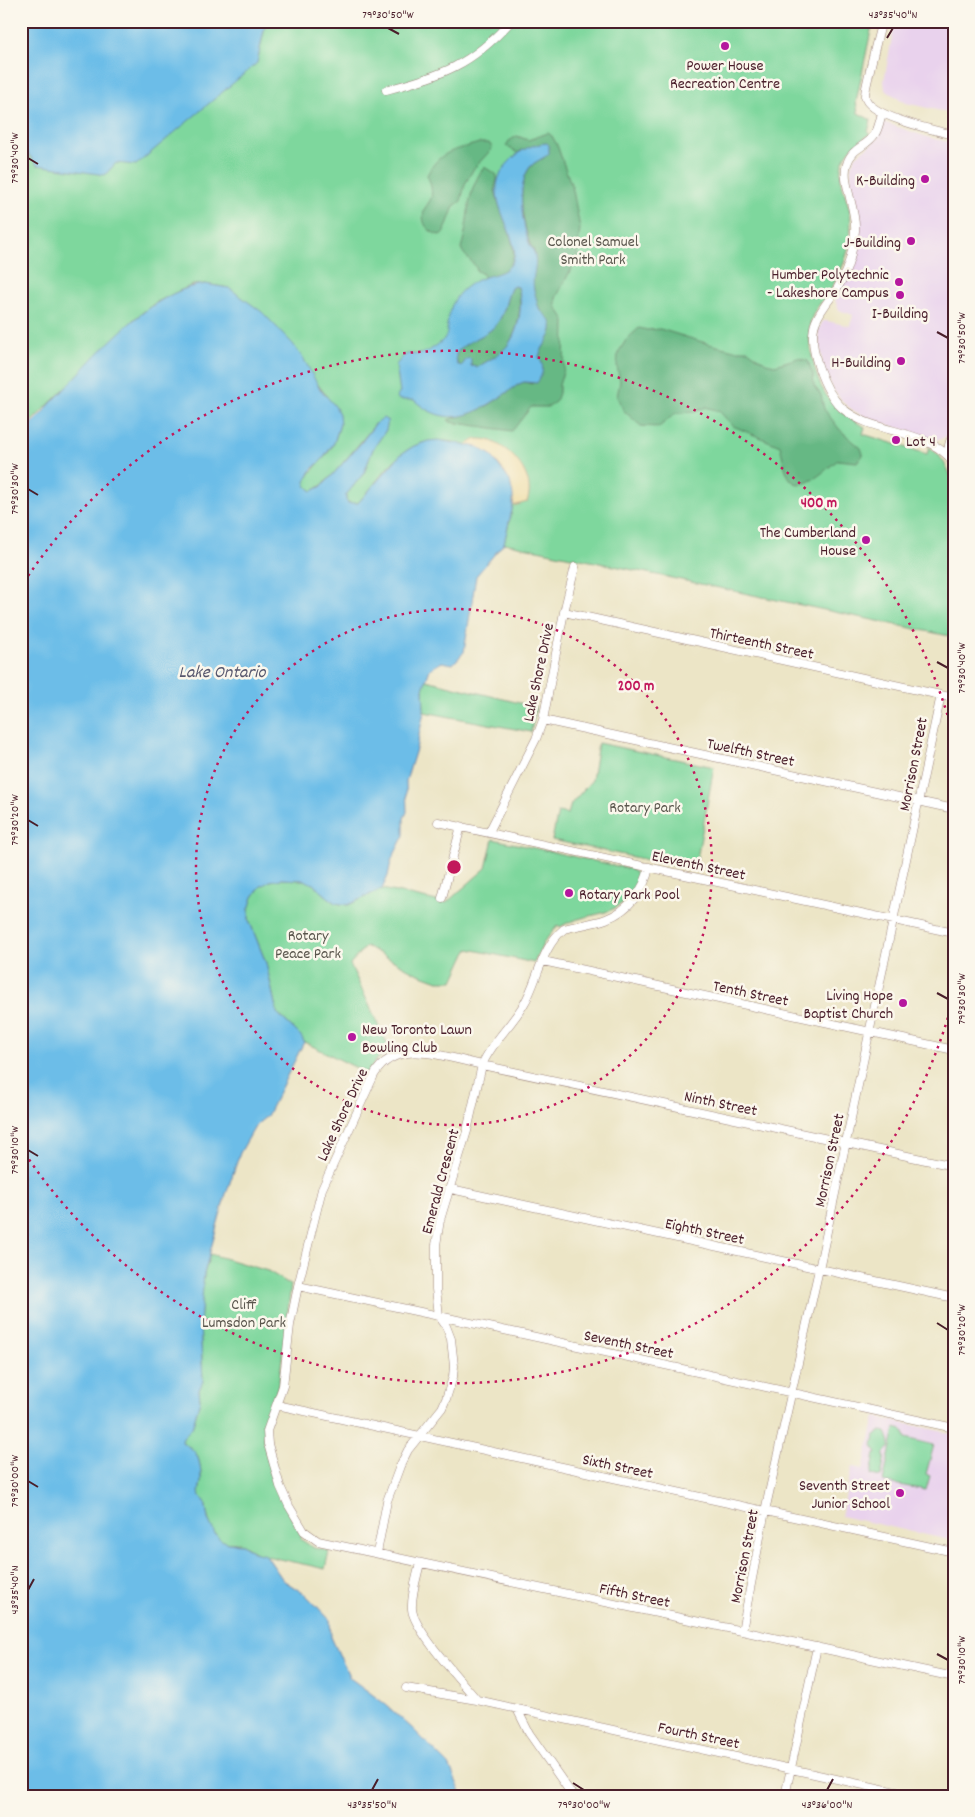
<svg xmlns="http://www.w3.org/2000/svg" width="975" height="1817" font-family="Dekko,sans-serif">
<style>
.built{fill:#e9d2ed}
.green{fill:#7ed79d;stroke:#647b64}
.forest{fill:#66b884;stroke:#586c58}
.sand{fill:#eeda9e;stroke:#9c7c64}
.water{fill:#6cbde8;stroke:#5b6e8a;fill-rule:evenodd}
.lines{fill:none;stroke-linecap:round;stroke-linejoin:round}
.street-casing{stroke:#9b8278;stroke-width:9}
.street{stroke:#fff;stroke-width:8}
.ticks{fill:none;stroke:#4a1f2b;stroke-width:2}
.ring{fill:none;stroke:#c2185b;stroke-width:2.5;stroke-dasharray:2.5 5}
.poi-dot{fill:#b5179e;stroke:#fbf7ec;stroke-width:2}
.labels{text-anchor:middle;stroke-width:5;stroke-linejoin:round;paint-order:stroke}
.poi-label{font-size:16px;fill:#4a1f2b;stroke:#fbf7ec;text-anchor:end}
.park-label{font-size:16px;fill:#5a564d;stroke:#fbf7ec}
.street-label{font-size:16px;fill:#4a1f2b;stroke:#fbf7ec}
.water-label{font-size:18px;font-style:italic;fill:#56566d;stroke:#fbf7ec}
.centre{fill:#c2185b;stroke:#fbf7ec;stroke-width:2.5}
.ring-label{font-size:15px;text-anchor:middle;font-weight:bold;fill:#c2185b;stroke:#fbf7ec;stroke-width:5;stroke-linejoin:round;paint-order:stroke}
.neatline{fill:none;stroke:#4a1f2b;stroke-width:2}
.ticks-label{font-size:12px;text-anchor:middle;fill:#4a1f2b}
</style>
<rect width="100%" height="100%" fill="#fbf7ec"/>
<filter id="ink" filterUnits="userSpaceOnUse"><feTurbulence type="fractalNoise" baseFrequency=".02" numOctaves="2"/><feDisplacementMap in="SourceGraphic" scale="10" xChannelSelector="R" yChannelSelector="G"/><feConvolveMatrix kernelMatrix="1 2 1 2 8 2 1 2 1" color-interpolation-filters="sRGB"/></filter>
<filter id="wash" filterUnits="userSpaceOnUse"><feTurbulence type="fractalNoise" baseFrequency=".0096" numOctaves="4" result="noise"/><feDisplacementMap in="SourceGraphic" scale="20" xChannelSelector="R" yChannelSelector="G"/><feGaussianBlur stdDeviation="1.12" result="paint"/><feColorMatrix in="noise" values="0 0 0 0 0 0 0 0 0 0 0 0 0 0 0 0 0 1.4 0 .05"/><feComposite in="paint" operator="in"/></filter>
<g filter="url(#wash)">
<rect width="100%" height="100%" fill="#ece5c6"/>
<path class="built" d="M 895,21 L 954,21 L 954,114 L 906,103 L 885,90 L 884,81 Z
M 886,123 L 930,138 L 954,143 L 954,426 L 946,436 L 941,439 L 936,440 L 870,419 L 854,411 L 845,404 L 834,391 L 823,368 L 818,333 L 819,328 L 823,321 L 827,321 L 850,326 L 853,315 L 839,310 L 835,300 L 850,272 L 856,255 L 859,234 L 859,216 L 851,182 L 851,166 L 855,157 L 877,139 L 882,125 Z
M 875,1417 L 954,1434 L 954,1541 L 841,1516 L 852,1467 L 863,1469 Z"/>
<path class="green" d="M 266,21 L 873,21 L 856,102 L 858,113 L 871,120 L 868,132 L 870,134 C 852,146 836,159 842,183 C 844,193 848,202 850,212 C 852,225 850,238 848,250 C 844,266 836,281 827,295 C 822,302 815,308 812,317 C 808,328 809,339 811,350 C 817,389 830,409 865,427 L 863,434 L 927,454 L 929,447 C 942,455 948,469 954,483 L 954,637 L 504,543 L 513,506 L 478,447 C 464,444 449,440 435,441 C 399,442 380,480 358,503 L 351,504 L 346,500 L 346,495 L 364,473 L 373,449 L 386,430 L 376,423 C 365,437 353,451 341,465 C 332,475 325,485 312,491 L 307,487 L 305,482 C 312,467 327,458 334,443 C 336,437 338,430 340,424 L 326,395 L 261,312 L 229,288 L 205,284 L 193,285 L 179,291 L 155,303 L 133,320 L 21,432 L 21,145 L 37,165 L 116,163 L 257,63 Z
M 426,680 L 536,707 L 531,732 L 424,712 L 423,689 Z
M 598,743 L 714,767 L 695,870 L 552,840 L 558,812 L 568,814 L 571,804 L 592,780 Z
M 493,839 L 631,869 L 637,874 L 638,881 C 618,923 592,908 560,927 L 558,925 L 544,942 L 534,963 L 469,949 L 464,957 L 453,981 L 438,981 L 416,973 L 366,946 L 350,964 L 390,1050 L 377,1059 L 367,1073 L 304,1042 L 301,1036 L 277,1013 L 266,963 L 249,920 L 249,909 L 253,897 L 260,887 L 270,881 L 281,879 L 304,880 L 313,884 L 335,903 L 348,905 L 382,889 L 446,903 L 486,868 Z
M 210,1254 L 268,1271 L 291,1285 L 280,1375 L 277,1390 L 265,1420 L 263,1440 L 272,1476 L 281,1498 L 302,1537 L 300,1539 L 314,1548 L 329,1551 L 325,1569 C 302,1563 278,1560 256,1553 C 251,1551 248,1546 243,1544 C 236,1541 228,1545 221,1540 C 209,1531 207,1514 205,1501 C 195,1494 201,1489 201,1480 C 201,1471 200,1459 195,1452 C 192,1448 186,1445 182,1442 L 183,1437 L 192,1428 L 200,1400 L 199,1390 L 203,1381 L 200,1324 L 202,1295 L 204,1274 Z
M 895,1428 L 903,1430 L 906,1438 L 934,1445 L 926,1474 L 930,1476 L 926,1490 L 883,1482 Z
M 881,1431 L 886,1432 C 891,1443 892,1446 883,1455 L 885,1456 L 881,1477 L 871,1475 L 875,1454 L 877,1454 L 873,1446 L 875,1435 Z"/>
<path class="forest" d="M 548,133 L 552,136 L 557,145 L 573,190 L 580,228 L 577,258 L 556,298 L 556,306 L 565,320 L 564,369 L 559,385 L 559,393 L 556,401 L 549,407 L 531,407 L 512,431 L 450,422 L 448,420 L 486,407 L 519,384 L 524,382 L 532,384 L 542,363 L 539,357 C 541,347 553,335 552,326 C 550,318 545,316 541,311 C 537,306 534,295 533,289 C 529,277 537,262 534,251 C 533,248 531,246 530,244 C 522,220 511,168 544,158 L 522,150 L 518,153 L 506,146 L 509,141 L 517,136 L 528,140 Z
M 479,143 L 489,143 L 492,147 L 490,151 L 474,168 L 465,184 L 461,201 L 454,206 L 444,233 L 439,235 C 426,231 420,221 425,208 C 427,205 430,201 431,198 C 433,191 430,181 427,175 C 440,150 454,151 479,143 Z
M 484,167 L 496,174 C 499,180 495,183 495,189 C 496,194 498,200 499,204 C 504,223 527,260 502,272 C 497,275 489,276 483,278 L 483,274 L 477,271 C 475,261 464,258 461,248 C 471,218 464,195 484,167 Z
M 514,286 L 518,287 C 523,307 518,339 501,352 C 494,358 485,362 478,367 L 471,366 L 470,363 L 464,363 L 461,366 L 457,364 L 456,354 C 465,340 482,339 494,327 C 505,316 505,301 511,288 Z
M 639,328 L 647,330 L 660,329 L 709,344 L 734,350 L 748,350 L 766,363 L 775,365 L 798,358 L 808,361 L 813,374 L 814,386 L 821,395 L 824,409 L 840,430 L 861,448 L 863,454 L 857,462 L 838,460 C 828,467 803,494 791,480 C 784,472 783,455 780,446 L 733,426 L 719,411 L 706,407 L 695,412 L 676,413 L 659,427 L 641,426 L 624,411 L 617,397 L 620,381 L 617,367 L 618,353 L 626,340 Z"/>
<path class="sand" d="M 476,439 C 480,439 484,439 488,440 C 511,447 537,477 527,502 L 513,506 C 514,477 495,451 466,445 Z"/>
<path class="water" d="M 21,21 L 266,21 L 257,63 L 136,165 L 116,163 L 105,175 L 37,165 L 21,145 Z
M 547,143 L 549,145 L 549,154 C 543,159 535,161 530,167 C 516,185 522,225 530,245 C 532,249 534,251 535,255 C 538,270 529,278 536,297 C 537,301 538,308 541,311 C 546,316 554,321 552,330 C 550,340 541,347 539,357 C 545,367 543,374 537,383 L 524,382 L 519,384 C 485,408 452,435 414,400 L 399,400 L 397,397 L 400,392 L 396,365 C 399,362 402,356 407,354 C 410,353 414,355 418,354 C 426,354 438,345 444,339 C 448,335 447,330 447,325 C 448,312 454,296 465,288 C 471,283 478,279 485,277 C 498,273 510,272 514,257 C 516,249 512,242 510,234 C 500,207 486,185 510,161 C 520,150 532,144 547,143 ZM 514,286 L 518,287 C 524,307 518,339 501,352 C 494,358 485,362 478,367 L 471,366 L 471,359 L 469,358 L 464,360 L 464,363 L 461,366 L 457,364 L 456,354 C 465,340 482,339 494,327 C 505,316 505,301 511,288 Z
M 205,284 L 229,288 L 262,312 L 293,344 L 306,363 L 320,389 L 335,406 L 339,414 L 340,424 L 334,443 L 322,460 L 312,469 L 305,482 L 307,487 L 312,491 L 322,486 L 328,480 L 360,444 L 376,423 L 383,418 L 388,421 L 386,430 L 373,449 L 364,473 L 346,495 L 346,500 L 348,503 L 358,503 L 401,454 L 414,446 L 428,441 L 438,440 L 478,447 L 491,455 L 510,481 L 513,495 L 513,506 L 504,543 L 476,576 L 464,652 L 453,664 L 442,662 L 430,669 L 423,689 L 424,712 L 416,749 L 406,781 L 407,812 L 404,818 L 404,835 L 391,861 L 388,876 L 382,889 L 348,905 L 335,903 L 313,884 L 304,880 L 281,879 L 270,881 L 260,887 L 253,897 L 249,909 L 249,920 L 266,963 L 277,1013 L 301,1036 L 304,1042 L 267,1116 L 256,1125 L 240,1153 L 225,1197 L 204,1274 L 200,1324 L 203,1381 L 199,1390 L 200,1400 L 192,1428 L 183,1437 L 182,1442 C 186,1445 191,1448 195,1452 C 200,1459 201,1471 201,1479 C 201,1489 195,1494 205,1501 L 208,1519 L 215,1534 L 221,1540 L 229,1543 L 243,1544 L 253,1552 L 266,1555 L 283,1580 L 306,1595 L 330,1620 L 331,1637 L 350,1678 L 385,1704 L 413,1729 L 449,1765 L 460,1790 L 461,1796 L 21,1796 L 21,432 C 33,425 42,413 51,403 C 91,363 146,291 205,284 Z"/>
</g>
<g filter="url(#ink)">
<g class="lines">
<defs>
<path id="street" d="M 882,21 C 877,39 873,56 869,74 C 868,80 865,89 865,96 C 867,116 937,131 954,135
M 386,90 C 441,76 472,65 511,21
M 882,113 C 880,119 879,128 875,134 C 867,147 852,147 847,164 C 841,182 857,209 855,231 C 853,252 848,271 837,289 C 830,299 821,309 816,321 C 806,345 824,391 842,408 C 872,434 920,428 948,456
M 954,434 C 947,444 946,456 954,466
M 564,612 L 954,698
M 543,720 L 954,809
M 438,822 L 954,933
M 489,832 L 536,739 L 543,720 L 564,612 L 575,567
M 649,867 C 645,890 628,911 606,919 C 593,924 578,925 564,929 C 541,947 538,981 524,1004 C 511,1026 492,1042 482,1065 C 447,1058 397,1036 374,1075 L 322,1189 L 298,1286 L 290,1325 L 283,1386 L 267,1431 L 268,1444 L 280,1486 L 289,1506 L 304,1531 L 318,1541 L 742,1631 L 954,1677
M 442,898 L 461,826
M 543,961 L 954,1050
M 451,1189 L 954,1298
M 298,1286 L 439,1316 L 954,1428
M 277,1405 L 954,1552
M 377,1553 L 387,1501 L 400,1466 L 408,1450 L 442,1408 L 446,1399 L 453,1377 L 454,1366 L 451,1339 L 446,1326 L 439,1316 L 436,1289 L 436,1245 L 440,1220 L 467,1131 L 482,1065 L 954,1166
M 420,1563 C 417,1577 411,1594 412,1609 C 413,1629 462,1682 477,1700
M 742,1631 L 765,1511 L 819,1269 L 941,695
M 406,1688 L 477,1700 L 914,1796
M 517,1709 L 529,1733 L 573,1796
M 785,1796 L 817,1647"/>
</defs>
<use href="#street" class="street-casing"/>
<use href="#street" class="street"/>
</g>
</g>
<path class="ticks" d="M 388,28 L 399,34M 887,38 L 893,28M 28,158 L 38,164M 937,332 L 948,338M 28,489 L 38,495M 937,662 L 948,668M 28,820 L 38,826M 937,993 L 948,999M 28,1150 L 38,1156M 937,1323 L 948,1330M 28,1481 L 38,1487M 28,1590 L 34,1579M 937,1654 L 948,1660M 573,1783 L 584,1790M 372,1790 L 378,1779M 827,1790 L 833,1779"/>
<g class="ring">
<circle cx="454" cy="867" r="258"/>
<path d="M954 996A516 516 0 0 1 24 1152M24 582A516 516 0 0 1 954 738"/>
</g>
<g class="poi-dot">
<circle cx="725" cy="46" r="5"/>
<circle cx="925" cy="179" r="5"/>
<circle cx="911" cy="241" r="5"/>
<circle cx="899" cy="282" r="5"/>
<circle cx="900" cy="295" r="5"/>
<circle cx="901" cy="361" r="5"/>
<circle cx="896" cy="440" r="5"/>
<circle cx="866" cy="540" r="5"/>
<circle cx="569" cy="893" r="5"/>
<circle cx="903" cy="1003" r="5"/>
<circle cx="352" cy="1037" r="5"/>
<circle cx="900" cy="1493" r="5"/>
</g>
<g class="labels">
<g class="poi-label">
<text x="725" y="70" text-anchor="middle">Power House<tspan x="725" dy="18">Recreation Centre</tspan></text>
<text x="915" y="185">K-Building</text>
<text x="901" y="247">J-Building</text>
<text x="889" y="279">Humber Polytechnic<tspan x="889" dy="18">- Lakeshore Campus</tspan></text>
<text x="900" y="318" text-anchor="middle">I-Building</text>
<text x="891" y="367">H-Building</text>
<text x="906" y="446" text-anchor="start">Lot 4</text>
<text x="856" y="537">The Cumberland<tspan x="856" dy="18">House</tspan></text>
<text x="579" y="899" text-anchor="start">Rotary Park Pool</text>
<text x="893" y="1000">Living Hope<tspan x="893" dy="18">Baptist Church</tspan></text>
<text x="362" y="1034" text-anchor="start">New Toronto Lawn<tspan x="362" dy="18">Bowling Club</tspan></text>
<text x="890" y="1490">Seventh Street<tspan x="890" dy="18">Junior School</tspan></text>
</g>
<g class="park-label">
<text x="593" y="246">Colonel Samuel<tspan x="593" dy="18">Smith Park</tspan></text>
<text x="645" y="812">Rotary Park</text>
<text x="308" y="940">Rotary<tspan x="308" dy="18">Peace Park</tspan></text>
<text x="244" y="1309">Cliff<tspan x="244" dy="18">Lumsdon Park</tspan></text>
</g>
<g class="street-label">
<text transform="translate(762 642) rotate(12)" y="6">Thirteenth Street</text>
<text transform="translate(537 672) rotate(-78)" y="6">Lake Shore Drive</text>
<text transform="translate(751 751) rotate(12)" y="6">Twelfth Street</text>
<text transform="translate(912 764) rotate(-79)" y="6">Morrison Street</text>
<text transform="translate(699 864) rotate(12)" y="6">Eleventh Street</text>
<text transform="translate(751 992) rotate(12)" y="6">Tenth Street</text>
<text transform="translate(721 1102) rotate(12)" y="6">Ninth Street</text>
<text transform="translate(341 1114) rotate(-65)" y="6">Lake Shore Drive</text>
<text transform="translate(828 1160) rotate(-78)" y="6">Morrison Street</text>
<text transform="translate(439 1181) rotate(-75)" y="6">Emerald Crescent</text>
<text transform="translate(705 1230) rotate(12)" y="6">Eighth Street</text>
<text transform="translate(629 1343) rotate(12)" y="6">Seventh Street</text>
<text transform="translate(618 1465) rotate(12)" y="6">Sixth Street</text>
<text transform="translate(743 1556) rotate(-79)" y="6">Morrison Street</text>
<text transform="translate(635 1594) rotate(12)" y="6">Fifth Street</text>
<text transform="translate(699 1734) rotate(12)" y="6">Fourth Street</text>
</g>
<g class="water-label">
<text x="222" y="677">Lake Ontario</text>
</g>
</g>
<circle cx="454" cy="867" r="8" class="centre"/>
<g class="ring-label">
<text x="819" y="507">400 m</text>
<text x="636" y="690">200 m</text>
</g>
<rect width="975" height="1817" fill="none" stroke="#fbf7ec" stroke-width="55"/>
<rect x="28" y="28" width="920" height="1762" class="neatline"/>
<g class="ticks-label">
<text x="388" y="18">79°30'50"W</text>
<text x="893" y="18">43°35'40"N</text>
<text transform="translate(14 158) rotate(-90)" y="4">79°30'40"W</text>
<text transform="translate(961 338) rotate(-90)" y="4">79°30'50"W</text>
<text transform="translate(14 489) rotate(-90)" y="4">79°30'30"W</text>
<text transform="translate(961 668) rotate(-90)" y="4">79°30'40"W</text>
<text transform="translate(14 820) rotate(-90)" y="4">79°30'20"W</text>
<text transform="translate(961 999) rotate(-90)" y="4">79°30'30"W</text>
<text transform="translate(14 1150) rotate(-90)" y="4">79°30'10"W</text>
<text transform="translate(961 1330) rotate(-90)" y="4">79°30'20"W</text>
<text transform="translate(14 1481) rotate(-90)" y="4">79°30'00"W</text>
<text transform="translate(14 1590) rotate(-90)" y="4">43°35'40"N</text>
<text transform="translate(961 1660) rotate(-90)" y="4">79°30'10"W</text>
<text x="372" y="1808">43°35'50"N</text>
<text x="584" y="1808">79°30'00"W</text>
<text x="827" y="1808">43°36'00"N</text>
</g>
</svg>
